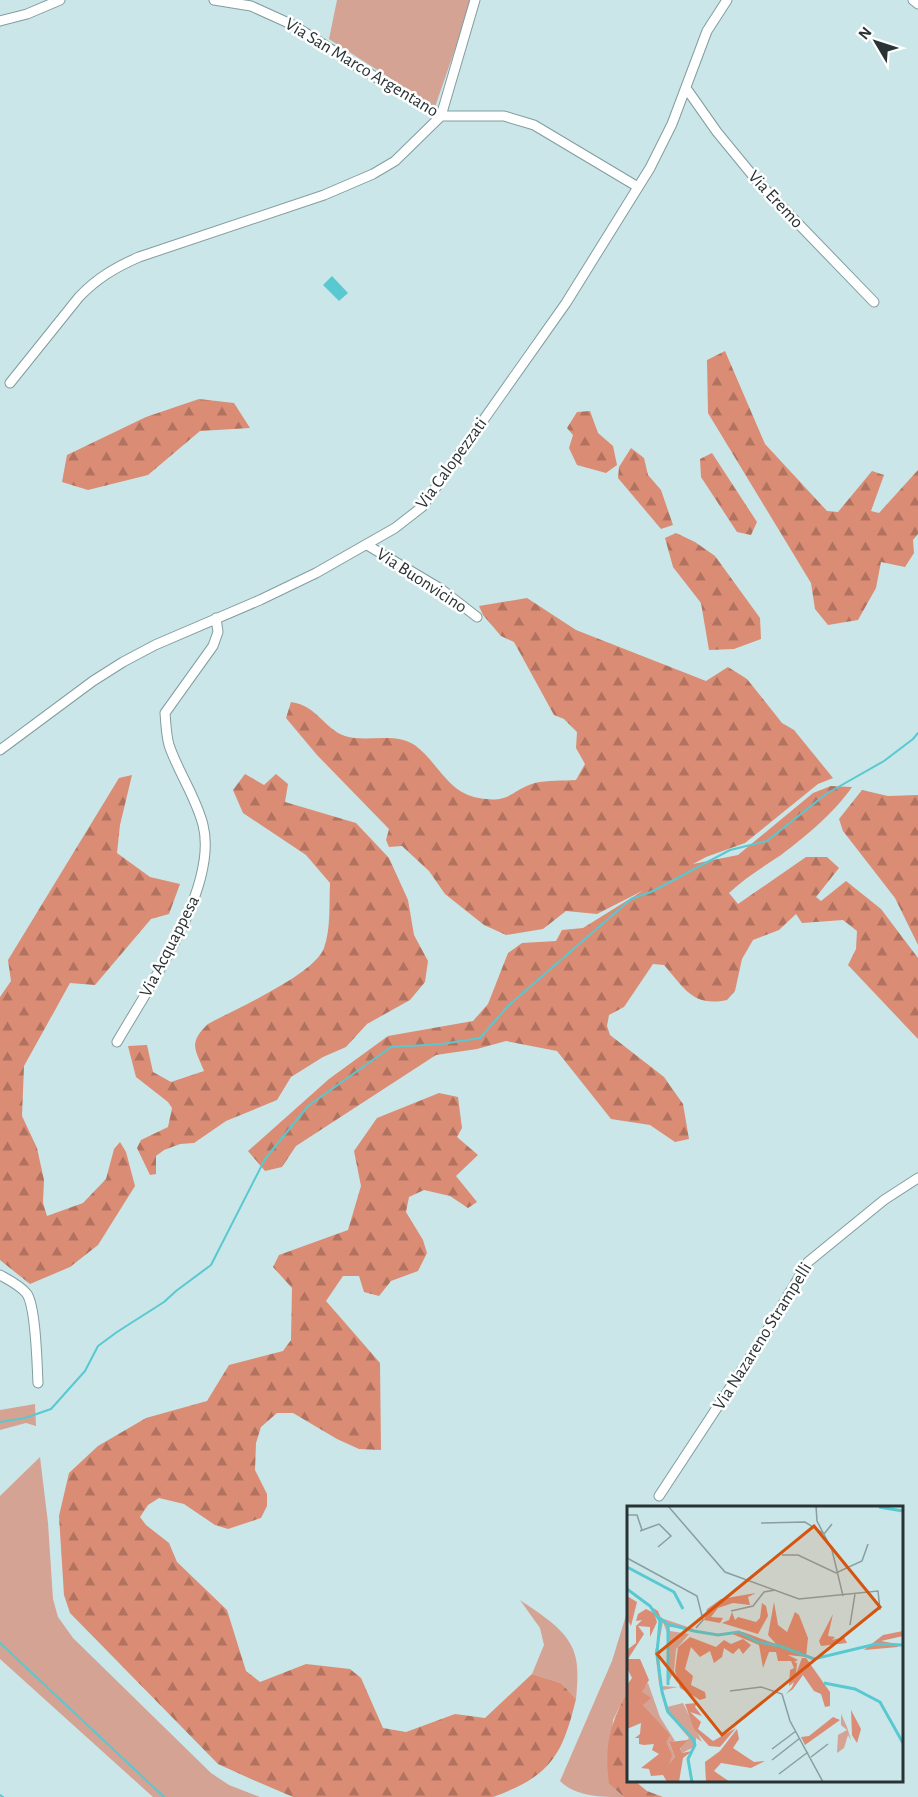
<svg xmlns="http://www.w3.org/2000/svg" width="918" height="1797" font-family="'Alegreya Sans',sans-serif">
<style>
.grass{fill:#d4a394}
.forest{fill:url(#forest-firs)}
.water{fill:#58c8d1}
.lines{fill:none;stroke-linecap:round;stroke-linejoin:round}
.stream{stroke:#58c8d1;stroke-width:2}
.minor-casing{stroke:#829d9f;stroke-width:11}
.minor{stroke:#fff;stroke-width:9}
.labels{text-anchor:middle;stroke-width:5;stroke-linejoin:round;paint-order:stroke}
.street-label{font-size:18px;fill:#293334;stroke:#fff}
.inset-river{fill:none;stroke:#58c8d1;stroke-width:3}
.inset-road{fill:none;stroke:#8a9ea0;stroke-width:1.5}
.view{fill:#d55510;fill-opacity:0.15;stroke:#d55510;stroke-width:3}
.inset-edge{fill:none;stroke:#293334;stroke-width:3}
</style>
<defs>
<pattern id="forest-firs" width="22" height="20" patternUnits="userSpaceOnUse" patternTransform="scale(1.5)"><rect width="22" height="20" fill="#da8c74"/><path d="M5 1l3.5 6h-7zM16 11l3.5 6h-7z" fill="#b17360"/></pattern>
</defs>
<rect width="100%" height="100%" fill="#cae6e8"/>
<path class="grass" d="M 337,0 L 472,0 L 435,107 L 329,39 Z
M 35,1404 L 36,1426 L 26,1423 L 0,1430 L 0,1410 Z
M 40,1457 L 48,1523 L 53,1599 L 58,1617 L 73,1638 L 211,1773 L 229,1785 L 260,1797 L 153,1797 L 0,1659 L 0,1496 Z
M 520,1600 C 544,1617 575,1633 577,1666 C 578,1677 577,1688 576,1699 L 561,1683 L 532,1674 L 544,1645 L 540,1628 Z
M 628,1609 L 628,1690 L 613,1720 L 609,1784 L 624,1797 C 602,1797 576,1797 560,1781 L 612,1661 Z"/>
<path class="forest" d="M 725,351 L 765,444 L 827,511 L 838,512 L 872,471 L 884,475 L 871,511 L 879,513 L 918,470 L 918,534 L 913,540 L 914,553 L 905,567 L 881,562 L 876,588 L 858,620 L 828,625 L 815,609 L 811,583 L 708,413 L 707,360 Z
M 199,399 L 234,403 L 250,428 L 200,431 L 148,475 L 88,490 L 62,482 L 67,455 L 146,417 Z
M 590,411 L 598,433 L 613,446 L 617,465 L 606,473 L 577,465 L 569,448 L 573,435 L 567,428 L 577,412 Z
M 631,448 L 644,458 L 648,475 L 661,490 L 673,525 L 661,529 L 618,478 L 619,467 Z
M 712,453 L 757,522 L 751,535 L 737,532 L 701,477 L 700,459 Z
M 676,533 L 695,542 L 715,556 L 760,618 L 761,639 L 734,649 L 709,650 L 701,603 L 673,567 L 665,538 Z
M 527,598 L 576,630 L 706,681 L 728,667 L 747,679 L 782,723 L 794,730 L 833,778 L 818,784 L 745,843 L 706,857 L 693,864 L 738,855 L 813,793 L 831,786 L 852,787 C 835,812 805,837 781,855 C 763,867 745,878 729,893 L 738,904 L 806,857 L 827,857 L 839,868 L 816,897 L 821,901 L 846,881 L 881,909 L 918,958 L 918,1039 L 848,965 L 856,949 L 857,931 L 843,920 L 802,923 L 796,914 L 779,930 L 753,940 L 742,959 L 735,991 L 727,1000 C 693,1007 685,989 664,965 L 653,964 L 624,1007 L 609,1015 L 607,1026 L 610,1035 L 664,1077 L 683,1104 L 689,1139 L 675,1142 L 650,1125 L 611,1119 L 557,1051 L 506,1041 L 477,1049 L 436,1055 L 296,1146 L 282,1167 L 265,1171 L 248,1151 L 329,1079 L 388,1036 L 473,1021 L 488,1004 L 508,953 L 522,943 L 556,941 L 562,930 L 583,928 L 644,890 L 597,914 L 566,911 L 543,929 L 506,935 L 484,925 L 445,894 L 429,871 L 402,846 L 389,847 L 386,840 L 389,829 L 317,755 L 286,718 L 291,702 C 318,706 324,729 345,736 C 367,743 396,731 416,746 C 439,764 448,793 479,798 C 511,804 510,790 535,783 C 547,780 563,781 576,780 L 585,764 L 576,748 L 577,732 L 564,719 L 554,715 L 514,642 L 501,636 L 483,615 L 479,606 Z
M 245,774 L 264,785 L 276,774 L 288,784 L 285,802 L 356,823 L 389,858 L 408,900 L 414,935 L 428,961 L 425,982 L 410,1000 L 367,1024 L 346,1047 L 323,1057 L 291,1077 L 277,1100 L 226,1121 L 194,1143 L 180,1144 L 164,1150 L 156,1156 L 156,1174 L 150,1175 L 137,1148 L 141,1140 L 168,1127 L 172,1108 L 168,1102 L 136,1077 L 128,1046 L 147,1045 L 153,1072 L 171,1082 L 204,1071 C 195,1049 188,1043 208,1024 C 235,1009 314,975 324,948 C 331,929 329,904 330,883 L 306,855 L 243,813 L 233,790 Z
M 132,775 L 120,825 L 117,853 L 150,877 L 180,884 L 169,914 L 151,919 L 95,985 L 70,983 L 24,1066 L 22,1116 L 37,1148 L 44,1180 L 43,1203 L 47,1216 L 83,1203 L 106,1179 L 114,1149 L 120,1142 L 126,1152 L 135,1186 L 98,1245 L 70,1267 L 30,1284 L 0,1260 L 0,997 L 11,981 L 8,960 L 119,778 Z
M 862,790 L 888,796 L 918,795 L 918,945 L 895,898 L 843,831 L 839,819 Z
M 439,1093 L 458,1097 L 462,1128 L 457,1137 L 478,1155 L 456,1176 L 477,1202 L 468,1208 L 450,1196 L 424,1190 L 409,1197 L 406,1212 L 423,1240 L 427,1253 L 418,1271 L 391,1281 L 379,1296 L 364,1292 L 359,1276 L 343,1276 L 326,1301 L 380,1363 L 381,1450 L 359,1449 L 337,1439 L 293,1413 L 277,1413 L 261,1427 L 256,1443 L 255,1470 L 267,1494 L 267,1506 L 261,1518 L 228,1529 L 215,1525 L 184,1504 L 159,1498 L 148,1505 L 140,1517 L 146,1525 L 169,1543 L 177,1562 L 227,1610 L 246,1671 L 260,1682 L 306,1664 L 350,1669 L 361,1678 L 383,1728 L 406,1732 L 455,1714 L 485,1718 L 532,1674 L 561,1683 L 576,1699 C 562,1757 550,1776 493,1797 L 293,1797 L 251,1779 L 218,1764 L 70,1613 L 64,1595 L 59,1516 L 69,1473 L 98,1446 L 146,1418 L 207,1401 L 229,1365 L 283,1351 L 291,1340 L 292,1288 L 273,1267 L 279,1255 L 348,1230 L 361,1186 L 354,1151 L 377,1118 Z
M 628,1690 L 628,1780 L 635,1781 L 647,1791 L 663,1797 L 624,1797 L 609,1784 C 604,1744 610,1725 628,1690 Z"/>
<path class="water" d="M 332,276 L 348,293 L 339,301 L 323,285 Z"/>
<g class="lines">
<path class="stream" d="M 0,1422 L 25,1418 L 51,1409 L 85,1371 L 98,1346 L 117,1332 L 164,1302 L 176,1291 L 211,1265 L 265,1159 L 308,1106 L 391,1047 L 442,1044 L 480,1038 L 509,1005 L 631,899 L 651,892 L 730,850 L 767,841 L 826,794 L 884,761 L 913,739 L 918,733
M 0,1643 L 164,1797
M 0,1795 L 3,1797"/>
<defs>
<path id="minor" d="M 214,0 L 251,6 L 293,25 L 357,66 L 441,116 L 504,116 L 534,125 L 638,187
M 913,0 L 918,4
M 0,21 L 27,14 L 60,0
M 686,88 L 717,132 L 758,182 L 874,302
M 10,383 L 79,297 C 97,278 116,267 139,257 L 324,195 L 373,174 L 395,161 L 441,116 L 475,0
M 367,545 L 441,589 L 477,617
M 0,750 L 93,681 L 123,662 L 155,645 L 260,600 L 316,573 L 395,528 L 422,507 L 566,303 L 650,168 L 672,124 L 707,31 L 727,0
M 117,1042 C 148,988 219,887 203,825 C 196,797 178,772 169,745 C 166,734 166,724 165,713 L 213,646 L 218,632 L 216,618
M 0,1275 C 9,1280 21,1286 27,1294 C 36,1308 37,1364 38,1383
M 659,1496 L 762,1339 L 808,1262 L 884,1200 L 918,1178"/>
</defs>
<use href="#minor" class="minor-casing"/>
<use href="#minor" class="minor"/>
</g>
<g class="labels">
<g class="street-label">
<text transform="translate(362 67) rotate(31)" y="6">Via San Marco Argentano</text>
<text transform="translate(776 199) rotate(47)" y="6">Via Eremo</text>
<text transform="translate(451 463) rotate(-54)" y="6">Via Calopezzati</text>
<text transform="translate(422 580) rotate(33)" y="6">Via Buonvicino</text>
<text transform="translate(169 946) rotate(-63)" y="6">Via Acquappesa</text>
<text transform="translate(762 1336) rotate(-58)" y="6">Via Nazareno Strampelli</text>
</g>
</g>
<g transform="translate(627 1506)">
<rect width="276" height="276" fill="#cae6e8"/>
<path d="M 31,111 L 67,123 L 42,121 L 43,125 L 62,128 L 49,143 L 47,165 L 51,178 L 45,169 L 40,179 L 42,132 L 36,116 L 31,142 L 35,180 L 51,181 L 36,184 L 40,201 L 56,197 L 75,236 L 69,232 L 69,240 L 55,247 L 53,241 L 62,232 L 39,205 L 32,178 L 28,145 L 33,125 ZM 21,177 L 33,211 L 48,235 L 42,237 L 48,251 L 42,258 L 33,219 L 16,199 L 15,183 ZM 214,208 L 220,221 L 224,234 L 221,229 L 217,242 L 210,247 L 211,229 L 220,224 L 214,219 Z" fill="#d4a394"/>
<path d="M 129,87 L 121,91 L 123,99 L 106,97 L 91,102 L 84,111 L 96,112 L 93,117 L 77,114 L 80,103 L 94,93 ZM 0,90 L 10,96 L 4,120 L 0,113 ZM 147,96 L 151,119 L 160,126 L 168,106 L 172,109 L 181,132 L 179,151 L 161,149 L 171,154 L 167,156 L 170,157 L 169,168 L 175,152 L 179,152 L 203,186 L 203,200 L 198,201 L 194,188 L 187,185 L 176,169 L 166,183 L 159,188 L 165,181 L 167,176 L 162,180 L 163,164 L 167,162 L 164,155 L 151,155 L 149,146 L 142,146 L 136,162 L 132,139 L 103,127 L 116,126 L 149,138 L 141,129 ZM 135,97 L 139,100 L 141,110 L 131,128 L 95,117 L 102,114 L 105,106 L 108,114 L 111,111 L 129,116 L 133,112 ZM 19,103 L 27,107 L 26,102 L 31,105 L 35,115 L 28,110 L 30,116 L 23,131 L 23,121 L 11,120 L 17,128 L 1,153 L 13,153 L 22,174 L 15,186 L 24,192 L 16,199 L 43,229 L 39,236 L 45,249 L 42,258 L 48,251 L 42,236 L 61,234 L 53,242 L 55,247 L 65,245 L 56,252 L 52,276 L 40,276 L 36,269 L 24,270 L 22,263 L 14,262 L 32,248 L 25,244 L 27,238 L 17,239 L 12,238 L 12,232 L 8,232 L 13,228 L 14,217 L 0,223 L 0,179 L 5,172 L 0,162 L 0,144 L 9,137 L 9,120 L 15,114 L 9,115 L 11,108 ZM 206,108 L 201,130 L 208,131 L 205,134 L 217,131 L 220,137 L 194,140 L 192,135 ZM 276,125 L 276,130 L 254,135 L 270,138 L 271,141 L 237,144 L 256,129 ZM 63,131 L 89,141 L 97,134 L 104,138 L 116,133 L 124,139 L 116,148 L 112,142 L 106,148 L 97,142 L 95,151 L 87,157 L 83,145 L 73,151 L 64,141 L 58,163 L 66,170 L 64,179 L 78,186 L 79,192 L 73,194 L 53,182 L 48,165 L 51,141 ZM 70,197 L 68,201 L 75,210 L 63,206 L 74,216 L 71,223 L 86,235 L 109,222 L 93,241 L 82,240 L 67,223 L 58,198 ZM 224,204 L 234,223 L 230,237 L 225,229 ZM 206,211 L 213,214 L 178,239 L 174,231 L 182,230 ZM 110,223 L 112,233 L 106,242 L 127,256 L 138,255 L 124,262 L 94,257 L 87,265 L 103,276 L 79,276 L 78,256 L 93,245 Z" fill="#da8c74"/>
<path class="inset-river" d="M 252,1 L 276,5M 0,61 L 47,86 L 56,103M 0,83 L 23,100 L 33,115 L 30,147 L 35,186 L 41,206 L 66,233 L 68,239 L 61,253 L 65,276M 30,110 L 40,118 L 67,125 L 91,129 L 112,126 L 131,136 L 153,140 L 187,153 L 249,138 L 276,139M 41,120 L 41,179M 197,177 L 228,183 L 253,196 L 276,237"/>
<path class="inset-road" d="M 41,0 L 98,66 L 172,93 L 251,85 L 253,104M 189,0 L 190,15 L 205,44 L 216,90M 0,9 L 10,9 L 15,24M 134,17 L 178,16 L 197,28 L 205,18M 13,25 L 32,18 L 44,30 L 31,41M 155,49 L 171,49 L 209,67 L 235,55 L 241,38M 0,52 L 70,90 L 76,114 L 69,122M 104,105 L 126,100 L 137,86 L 148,84M 223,119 L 228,88M 103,185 L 134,181 L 155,188 L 163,215 L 196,276M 145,243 L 169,225M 184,251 L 201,238M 145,254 L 173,232M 152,268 L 181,246"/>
<path class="view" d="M 187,20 L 253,101 L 95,229 L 30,148 Z"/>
<rect width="276" height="276" class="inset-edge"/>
</g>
<g transform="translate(876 42) rotate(309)" stroke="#ffffff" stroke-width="4.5" paint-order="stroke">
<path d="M0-4.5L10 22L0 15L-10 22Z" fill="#293334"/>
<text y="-9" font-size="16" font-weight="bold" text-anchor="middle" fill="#293334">N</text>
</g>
</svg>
